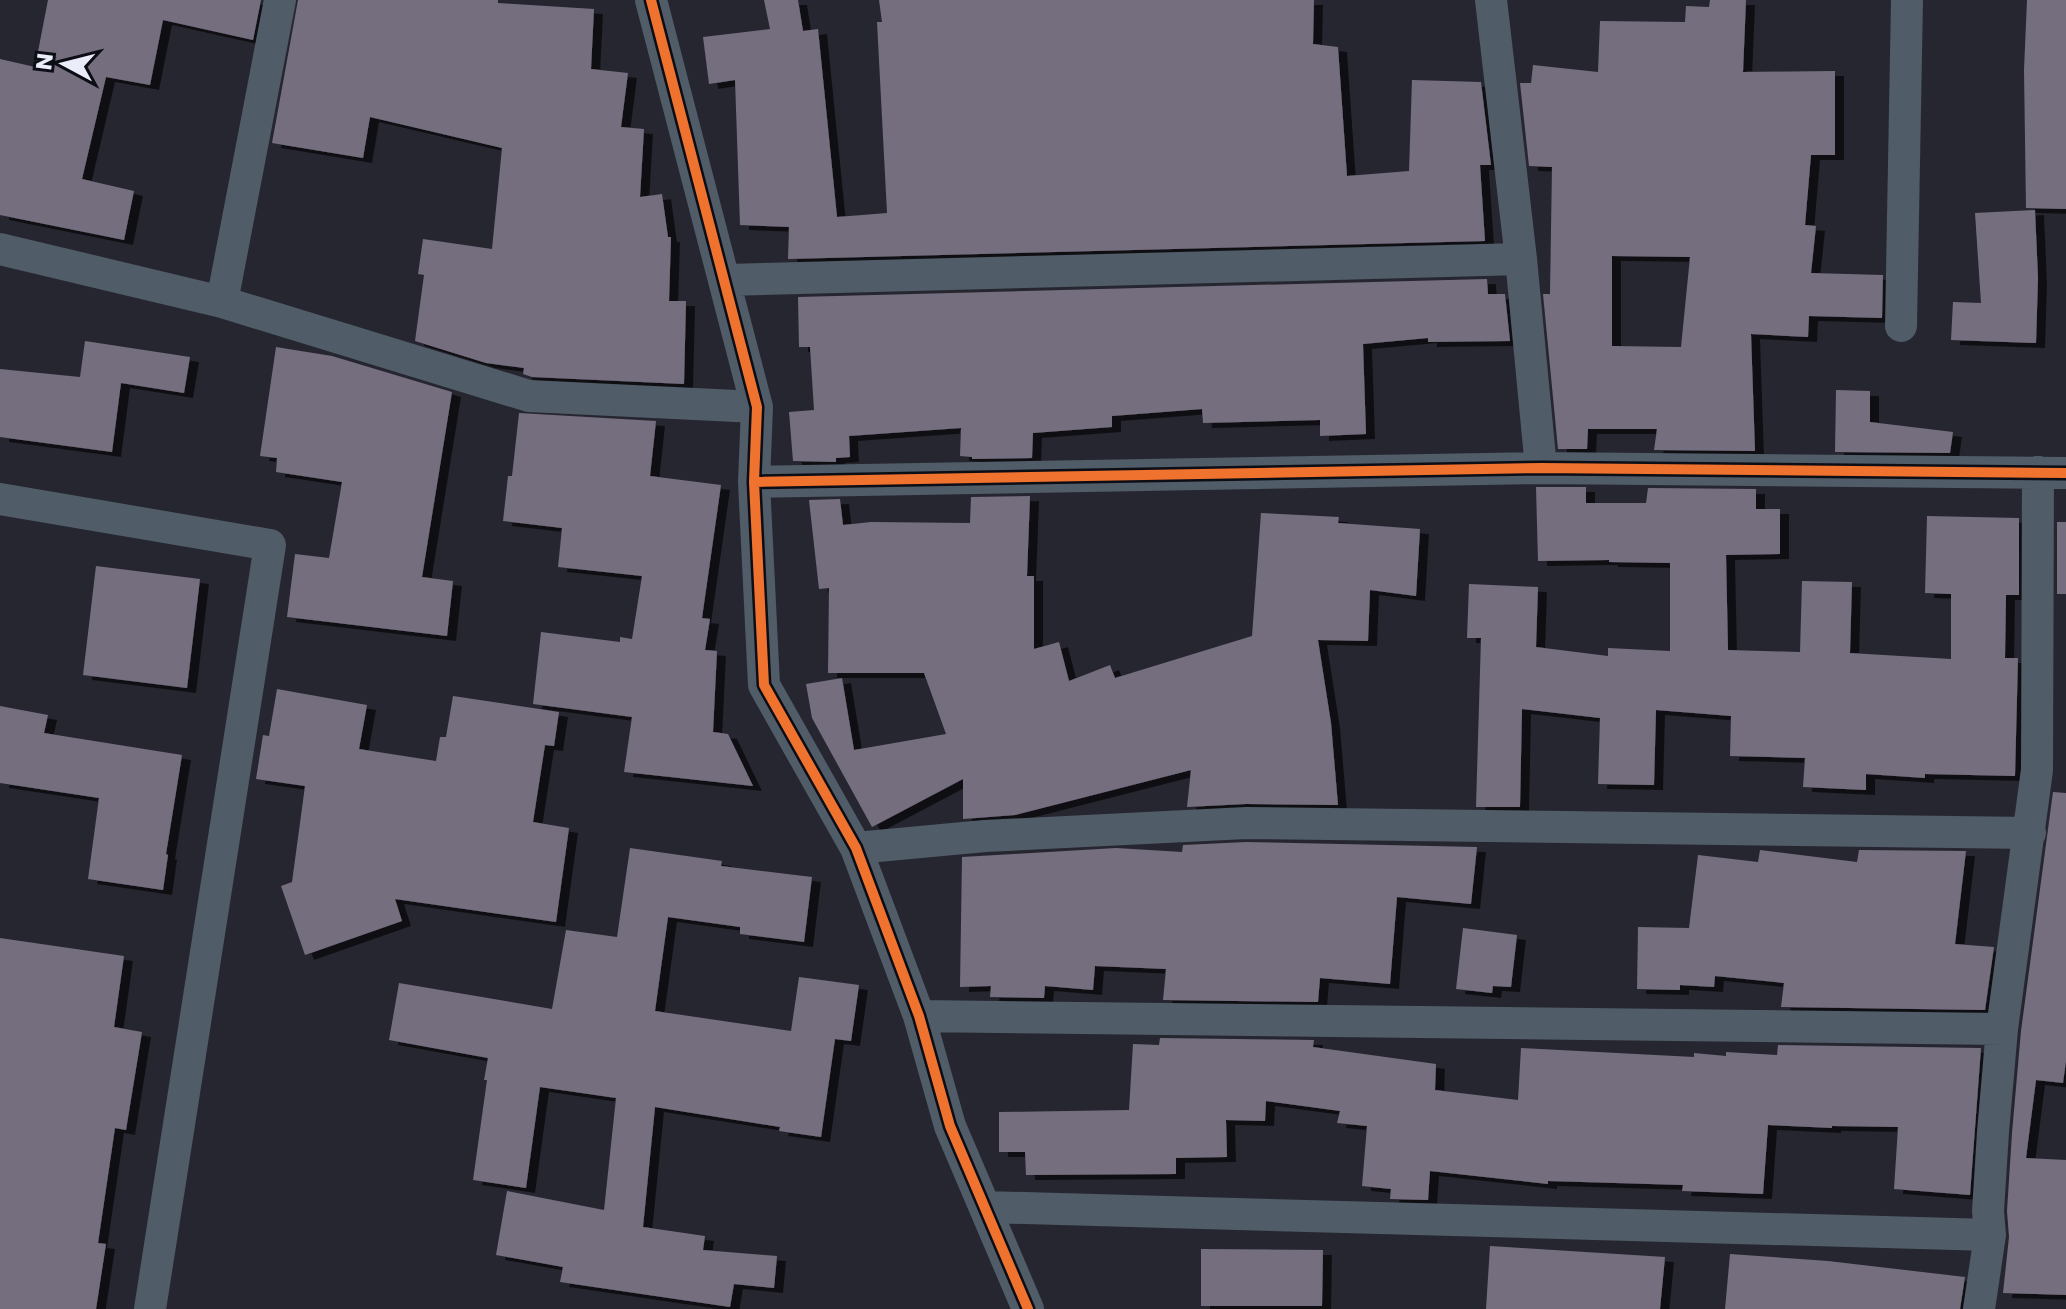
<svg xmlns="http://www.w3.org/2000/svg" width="2066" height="1309" font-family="Poppins,sans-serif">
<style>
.building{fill:#756e7f;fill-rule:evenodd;filter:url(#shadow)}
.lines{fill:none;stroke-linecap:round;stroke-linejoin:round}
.minor{stroke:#505c67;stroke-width:32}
.cycleway-casing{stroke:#0c0d15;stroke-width:15}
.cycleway{stroke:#ef722f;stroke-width:10}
</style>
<defs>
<filter id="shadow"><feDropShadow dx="9" dy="5" stdDeviation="0" flood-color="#0009"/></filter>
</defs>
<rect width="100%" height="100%" fill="#262630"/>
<path class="building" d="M 48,0 L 261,0 L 253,40 L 163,20 L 150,85 L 106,77 L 82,179 L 134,191 L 124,240 L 0,215 L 0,59 L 35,67 Z
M 298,0 L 498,0 L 498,3 L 594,9 L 591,69 L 628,73 L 621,127 L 644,129 L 640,197 L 662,194 L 668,237 L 671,237 L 669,301 L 686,301 L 684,384 L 532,377 L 523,374 L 524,368 L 486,363 L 415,341 L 424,275 L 418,274 L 423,239 L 492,249 L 502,148 L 370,117 L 363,158 L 272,143 Z
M 764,0 L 798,0 L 803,31 L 818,29 L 837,217 L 887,213 L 877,22 L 882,22 L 879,0 L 1314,0 L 1313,44 L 1338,47 L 1347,176 L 1409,171 L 1412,80 L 1481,82 L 1491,165 L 1480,165 L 1485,241 L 788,259 L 789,227 L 740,225 L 735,80 L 709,84 L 703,37 L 770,29 Z
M 1710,0 L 1746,0 L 1743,72 L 1835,71 L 1835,155 L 1811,155 L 1805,225 L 1816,226 L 1811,273 L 1883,275 L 1882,318 L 1809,316 L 1808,337 L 1751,334 L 1755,451 L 1654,450 L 1657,429 L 1588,429 L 1587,449 L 1558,449 L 1543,294 L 1550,294 L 1552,167 L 1529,166 L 1520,83 L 1531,83 L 1533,65 L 1598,72 L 1600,21 L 1685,22 L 1686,6 L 1709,7 ZM 1612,256 L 1690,257 L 1681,347 L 1612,346 Z
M 2027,0 L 2066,0 L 2066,209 L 2026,208 L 2024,70 Z
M 2035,210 L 2038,278 L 2036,343 L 1951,340 L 1953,302 L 1981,303 L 1975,213 Z
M 1487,279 L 1488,294 L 1505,294 L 1510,341 L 1428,342 L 1428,338 L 1363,344 L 1366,434 L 1320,436 L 1320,420 L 1203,423 L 1202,409 L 1112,416 L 1112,427 L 1033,433 L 1032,458 L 972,459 L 972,457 L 960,456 L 961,428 L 849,436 L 850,457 L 836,458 L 836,462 L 793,461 L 789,412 L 814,410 L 810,347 L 799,347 L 798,297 Z
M 85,341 L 190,357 L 184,393 L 121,383 L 112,452 L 0,437 L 0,369 L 80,377 Z
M 276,347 L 332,356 L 452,392 L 422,577 L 453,581 L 447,636 L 287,617 L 295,554 L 329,558 L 342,482 L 276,472 L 277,458 L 260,456 Z
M 1836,390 L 1870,391 L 1870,422 L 1953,432 L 1950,453 L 1835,452 Z
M 519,413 L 656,421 L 650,476 L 721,485 L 702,618 L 710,619 L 705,650 L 717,651 L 713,732 L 728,734 L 753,786 L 624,772 L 632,717 L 533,704 L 541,632 L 620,642 L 620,637 L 632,639 L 642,576 L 558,567 L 562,528 L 503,521 L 508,476 L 512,476 Z
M 1536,487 L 1586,487 L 1586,503 L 1646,503 L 1648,488 L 1756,489 L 1756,509 L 1780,509 L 1780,554 L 1726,555 L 1728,650 L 1800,652 L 1802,581 L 1852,582 L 1850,653 L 1951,659 L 1951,594 L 1925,593 L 1927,516 L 2019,518 L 2019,595 L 2006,595 L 2005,658 L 2018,658 L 2015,776 L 1925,774 L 1925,778 L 1866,774 L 1866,790 L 1803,787 L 1805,758 L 1730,756 L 1731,716 L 1656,710 L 1654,785 L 1598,784 L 1600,718 L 1522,709 L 1520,807 L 1476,807 L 1481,638 L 1467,638 L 1469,584 L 1538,587 L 1536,647 L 1608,656 L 1608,648 L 1670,651 L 1670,563 L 1609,562 L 1609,560 L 1538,561 Z
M 1030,496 L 1027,576 L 1034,576 L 1034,649 L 1059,642 L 1069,681 L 1110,665 L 1115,678 L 1252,636 L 1261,513 L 1339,517 L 1338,523 L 1420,529 L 1416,596 L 1370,590 L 1368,641 L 1318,640 L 1331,723 L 1338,805 L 1246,804 L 1187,807 L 1191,770 L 1015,815 L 963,819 L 963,779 L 872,827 L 812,718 L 806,684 L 842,678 L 854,750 L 946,734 L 924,673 L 828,673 L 829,588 L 819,589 L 809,500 L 840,499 L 843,525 L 871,522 L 970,523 L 971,497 Z
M 2057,522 L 2066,522 L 2066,594 L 2057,594 Z
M 96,566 L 200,579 L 187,688 L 83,675 Z
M 277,689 L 367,705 L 359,749 L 436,761 L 440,737 L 446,737 L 453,696 L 559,712 L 554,746 L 545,745 L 533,822 L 569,828 L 556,922 L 395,899 L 402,921 L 305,955 L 281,886 L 292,882 L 305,786 L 256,779 L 263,735 L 269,736 Z
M 0,706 L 48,715 L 44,733 L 182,755 L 166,854 L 168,855 L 163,890 L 88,879 L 99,798 L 0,783 Z
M 2053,792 L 2066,793 L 2066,1061 L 2063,1083 L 2036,1080 L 2026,1158 L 2066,1160 L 2066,1295 L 2003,1293 L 2009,1237 L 2007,1211 L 2012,1133 L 2021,1031 Z
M 1246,842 L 1477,847 L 1471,904 L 1397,897 L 1390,984 L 1320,978 L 1318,1002 L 1163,1000 L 1166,969 L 1095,966 L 1093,990 L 1045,986 L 1044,998 L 990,997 L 991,986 L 960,987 L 962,857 L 1116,848 L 1182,852 L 1183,845 Z
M 630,848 L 722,861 L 721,866 L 812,877 L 804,942 L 740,934 L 740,927 L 668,917 L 655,1011 L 791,1031 L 799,977 L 859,985 L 851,1041 L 835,1039 L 821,1137 L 779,1131 L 780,1127 L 655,1107 L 643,1227 L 705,1236 L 703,1250 L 777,1256 L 774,1288 L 734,1284 L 730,1307 L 560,1282 L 563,1267 L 496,1255 L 507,1191 L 604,1210 L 616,1098 L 540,1087 L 526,1188 L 473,1180 L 487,1080 L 484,1080 L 488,1058 L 389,1040 L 399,983 L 552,1009 L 566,930 L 617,937 Z
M 1760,850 L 1857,862 L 1859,850 L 1966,851 L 1955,944 L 1994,947 L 1985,1010 L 1781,1007 L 1784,983 L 1715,976 L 1714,987 L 1680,985 L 1680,990 L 1637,989 L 1638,927 L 1689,928 L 1698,855 L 1758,862 Z
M 1463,928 L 1517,935 L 1511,987 L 1493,986 L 1492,993 L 1456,989 Z
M 0,938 L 124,956 L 114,1027 L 142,1032 L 126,1130 L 115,1128 L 98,1243 L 106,1244 L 96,1309 L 0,1309 Z
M 1160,1038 L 1314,1040 L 1313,1047 L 1436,1064 L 1435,1090 L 1518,1100 L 1521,1048 L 1694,1057 L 1694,1053 L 1726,1056 L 1726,1052 L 1777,1055 L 1778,1045 L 1981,1048 L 1970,1195 L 1894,1189 L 1898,1127 L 1832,1126 L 1832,1128 L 1768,1125 L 1763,1194 L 1682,1191 L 1683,1185 L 1548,1181 L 1548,1184 L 1430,1171 L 1428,1200 L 1390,1199 L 1391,1189 L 1362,1186 L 1367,1126 L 1337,1123 L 1340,1111 L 1266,1101 L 1265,1121 L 1226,1120 L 1227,1157 L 1176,1158 L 1176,1174 L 1026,1175 L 1025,1152 L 999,1152 L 999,1112 L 1129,1110 L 1133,1044 L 1159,1045 Z
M 1490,1246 L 1665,1257 L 1660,1309 L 1486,1309 Z
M 1201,1249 L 1323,1250 L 1322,1306 L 1201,1306 Z
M 1730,1254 L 1828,1261 L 1965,1277 L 1960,1309 L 1725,1309 Z"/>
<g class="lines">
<path class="minor" d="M 651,0 L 757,407 L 754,482 L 764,685 L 856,848 L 919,1016 L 950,1126 L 1028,1309
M 1491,0 L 1521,259 L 1541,468
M 0,249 L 222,302 L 529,396 L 757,407
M 726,280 L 1521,259
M 222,302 L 280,0
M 1901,326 L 1907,0
M 754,482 L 1541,468 L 2066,473
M 0,499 L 270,545 L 150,1309
M 856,848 L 985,836 L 1246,823 L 2030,833
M 919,1016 L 2002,1029
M 985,1207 L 1990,1235
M 1979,1309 L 1990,1235 L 1988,1211 L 1993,1132 L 2002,1029 L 2037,770 L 2038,472"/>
<defs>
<path id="cycleway" d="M 651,0 L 757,407 L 754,482 L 764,685 L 856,848 L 919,1016 L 950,1126 L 1028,1309
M 754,482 L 1541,468 L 2066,473"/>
</defs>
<use href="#cycleway" class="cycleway-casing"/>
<use href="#cycleway" class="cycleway"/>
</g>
<g transform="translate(64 64) rotate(277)" stroke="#0c0d15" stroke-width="6" paint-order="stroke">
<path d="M0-6L14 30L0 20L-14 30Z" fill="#eaedf9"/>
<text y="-12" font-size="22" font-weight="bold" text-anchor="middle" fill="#eaedf9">N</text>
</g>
</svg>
